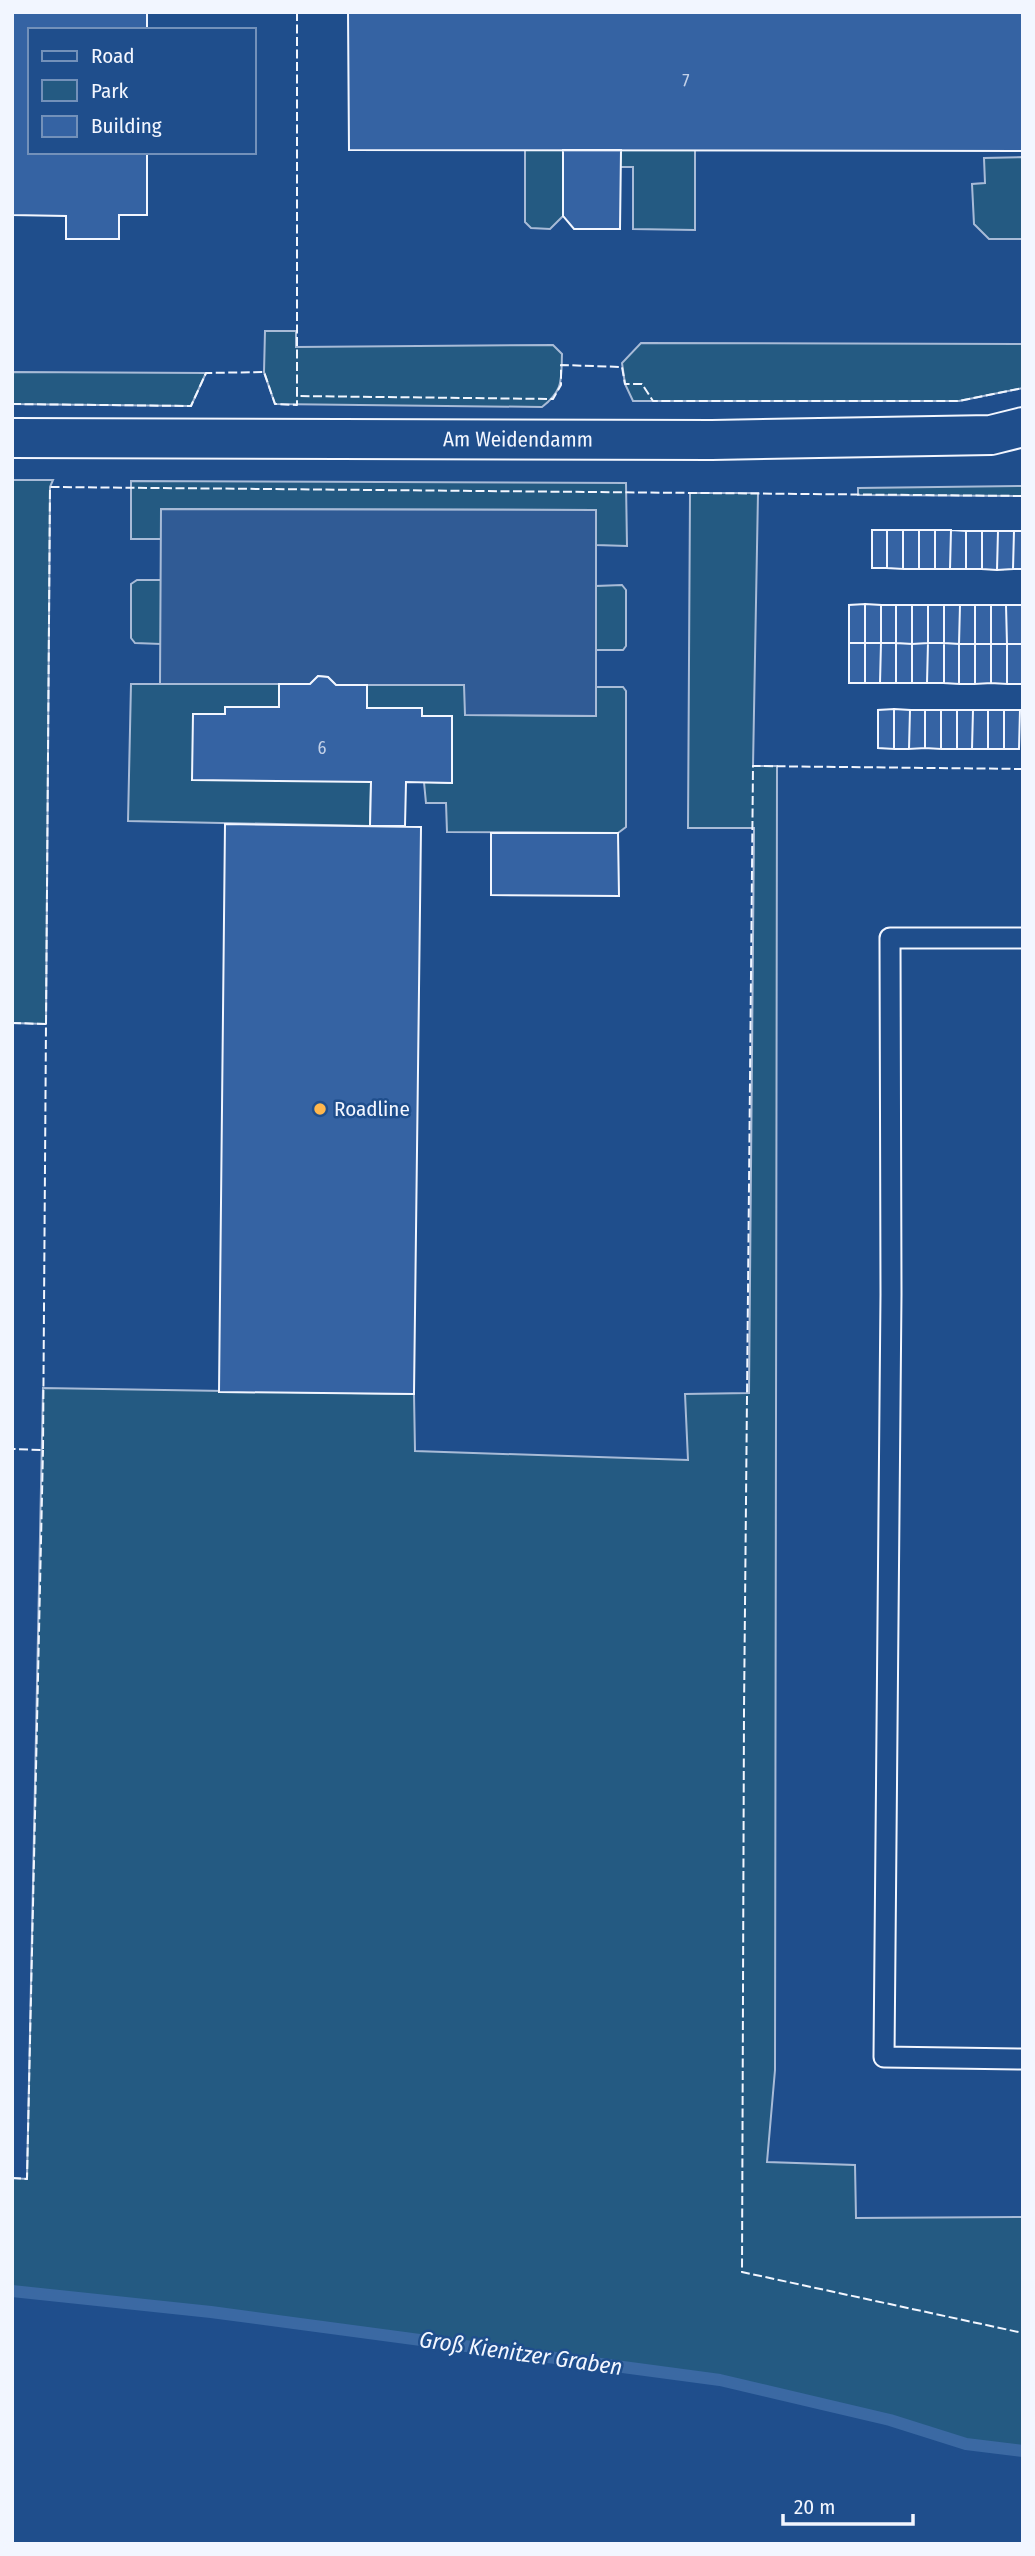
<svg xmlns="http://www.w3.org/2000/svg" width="1035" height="2556" font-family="'Fira Sans Condensed',sans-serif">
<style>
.green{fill:#245a82;stroke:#a8bbd7;stroke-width:2}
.parking{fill:#305b95;stroke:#a8bbd7;stroke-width:2}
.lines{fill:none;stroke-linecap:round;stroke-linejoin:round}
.stream{stroke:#3b69a3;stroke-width:12}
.building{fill:#3563a3;stroke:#f2f6ff;stroke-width:2}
.service-casing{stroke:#f2f6ff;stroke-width:23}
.tertiary-casing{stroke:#f2f6ff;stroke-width:42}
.service{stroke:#1f4e8c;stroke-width:19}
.tertiary{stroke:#1f4e8c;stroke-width:38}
.fence{stroke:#f2f6ff;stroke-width:2;stroke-dasharray:9 3.5;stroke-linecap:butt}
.poi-dot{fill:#ffb74d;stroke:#1f4e8c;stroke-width:2.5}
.labels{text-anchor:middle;stroke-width:5;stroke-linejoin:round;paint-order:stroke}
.number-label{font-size:18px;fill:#c3d1e8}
.street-label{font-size:21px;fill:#f2f6ff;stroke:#1f4e8c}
.poi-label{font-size:21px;fill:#f2f6ff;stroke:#1f4e8c;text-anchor:start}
.water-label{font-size:23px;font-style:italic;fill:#f2f6ff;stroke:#1f4e8c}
</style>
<rect width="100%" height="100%" fill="#1f4e8c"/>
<path class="green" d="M 525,150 L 563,150 L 563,216 L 550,229 L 531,228 L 525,222 Z
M 621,150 L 695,150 L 695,230 L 633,229 L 633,167 L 620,167 Z
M 1023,157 L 1023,239 L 989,239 L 974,224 L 972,184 L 985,183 L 984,158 Z
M 265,331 L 296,331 L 296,347 L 553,345 L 562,354 C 561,380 564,390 542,407 L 275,404 L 264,372 Z
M 641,343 L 1023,344 L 1023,388 L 959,401 L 633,401 L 625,384 L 622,363 Z
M 12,372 L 206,373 L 191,406 L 12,404 Z
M 12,480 L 53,480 L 50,487 L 46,1024 L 12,1023 Z
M 131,481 L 626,483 L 627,546 L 596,545 L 596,510 L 161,509 L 161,539 L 131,539 Z
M 1023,486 L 1023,496 L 858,495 L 858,488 Z
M 690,493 L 758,493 L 753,766 L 777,766 L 775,2070 L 767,2162 L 855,2165 L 856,2218 L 1023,2217 L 1023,2451 L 966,2444 L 890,2420 L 720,2380 L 211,2312 L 12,2291 L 12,2178 L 27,2179 L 43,1388 L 414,1394 L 415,1451 L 688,1460 L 685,1394 L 749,1393 L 754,828 L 688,828 Z
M 137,580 L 161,580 L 161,644 L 135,643 L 131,638 L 131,584 Z
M 622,585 L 626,590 L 626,646 L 623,650 L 596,650 L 596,586 Z
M 131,684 L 279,684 L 279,707 L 225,707 L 225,714 L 371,782 L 370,826 L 128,821 Z
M 367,685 L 465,685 L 465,715 L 595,716 L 596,687 L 623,687 L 626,691 L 626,827 L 618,833 L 447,832 L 446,803 L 426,803 L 424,782 L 452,783 L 452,717 L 422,716 L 421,708 L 367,708 Z"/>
<path class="parking" d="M 161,509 L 596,510 L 596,716 L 465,715 L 464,685 L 336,685 L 328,677 L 318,676 L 310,684 L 160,684 Z"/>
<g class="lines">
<path class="stream" d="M 12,2291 L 211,2312 L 720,2380 L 890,2420 L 966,2444 L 1023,2451"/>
</g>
<path class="building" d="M 12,12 L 147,12 L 147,30 L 30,30 L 30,152 L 147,152 L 147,215 L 119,215 L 119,239 L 66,239 L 66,216 L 12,215 Z
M 348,12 L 1023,12 L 1023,151 L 349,150 Z
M 563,150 L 621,150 L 620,229 L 574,229 L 563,216 Z
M 872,530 L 887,530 L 887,568 L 872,568 Z
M 887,530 L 903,530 L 903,569 L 887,568 Z
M 903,530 L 919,530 L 919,569 L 903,569 Z
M 919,530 L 935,530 L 935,569 L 919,569 Z
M 935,530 L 951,530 L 950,569 L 935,569 Z
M 951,530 L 966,531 L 966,569 L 950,569 Z
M 966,531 L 982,531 L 982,569 L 966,569 Z
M 982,531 L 998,531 L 997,570 L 982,569 Z
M 998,531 L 1014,531 L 1013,569 L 997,570 Z
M 1014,531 L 1023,531 L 1023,569 L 1013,569 Z
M 865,604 L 881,605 L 881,643 L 865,643 Z
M 865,604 L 865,643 L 849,643 L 849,605 Z
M 881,605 L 896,605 L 896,643 L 881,643 Z
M 896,605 L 912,605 L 912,644 L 896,643 Z
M 912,605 L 928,605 L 928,643 L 912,644 Z
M 928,605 L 944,605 L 944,643 L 928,643 Z
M 944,605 L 960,605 L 959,644 L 944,643 Z
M 960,605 L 975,605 L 975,644 L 959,644 Z
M 975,605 L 991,605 L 991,644 L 975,644 Z
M 991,605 L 1006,605 L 1007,644 L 991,644 Z
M 1006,605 L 1022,605 L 1022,644 L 1007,644 Z
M 849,643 L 865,643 L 865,683 L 849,683 Z
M 865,643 L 881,643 L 880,683 L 865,683 Z
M 881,643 L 896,643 L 896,683 L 880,683 Z
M 896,643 L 912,644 L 912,683 L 896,683 Z
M 928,643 L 944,643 L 944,683 L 927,683 Z
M 928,643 L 927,683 L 912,683 L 912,644 Z
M 944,643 L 959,644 L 959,684 L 944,683 Z
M 959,644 L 975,644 L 975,684 L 959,684 Z
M 975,644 L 991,644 L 991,683 L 975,684 Z
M 991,644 L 1007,644 L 1007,684 L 991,683 Z
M 1007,644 L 1022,644 L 1022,684 L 1007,684 Z
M 318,676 L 328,677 L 336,685 L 367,685 L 367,708 L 422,708 L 422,716 L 452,716 L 452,783 L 406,782 L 405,826 L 370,826 L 371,782 L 192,780 L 193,714 L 225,714 L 225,707 L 279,707 L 279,684 L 310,684 Z
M 894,709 L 910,710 L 909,749 L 894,749 Z
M 894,709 L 894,749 L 878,748 L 878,710 Z
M 910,710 L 925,710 L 925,748 L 909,749 Z
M 925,710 L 941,710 L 941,749 L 925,748 Z
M 941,710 L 957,710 L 957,749 L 941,749 Z
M 957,710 L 973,710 L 972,749 L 957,749 Z
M 973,710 L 988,710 L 988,749 L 972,749 Z
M 988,710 L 1004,710 L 1004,749 L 988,749 Z
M 1004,710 L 1020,710 L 1019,749 L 1004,749 Z
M 225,824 L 421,827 L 414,1394 L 219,1392 Z
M 491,833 L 618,833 L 619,896 L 491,895 Z"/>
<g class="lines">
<defs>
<path id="service" d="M 1023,938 L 890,938 L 891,1294 L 884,2057 L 1023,2059"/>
<g id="tertiary">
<path id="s1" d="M 12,438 L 712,440 L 991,435 L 1023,427"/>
</g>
</defs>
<use href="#service" class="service-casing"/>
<use href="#tertiary" class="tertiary-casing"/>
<use href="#service" class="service"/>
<use href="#tertiary" class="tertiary"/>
<path class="fence" d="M 297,12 L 297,396 L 553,399 L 561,385 L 561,365 L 622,367 L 625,384 L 642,384 L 653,401 L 959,401 L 1023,388
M 12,404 L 191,406 L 206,373 L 264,372 L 275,404 L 297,405 L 297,396
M 1023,769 L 753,766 L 744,1711 L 742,2272 L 1023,2333
M 12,1023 L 46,1024 L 43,1450 L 12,1449
M 46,1024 L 50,487 L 1023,496
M 12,2178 L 27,2179 L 43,1450"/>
</g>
<circle class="poi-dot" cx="320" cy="1109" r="7"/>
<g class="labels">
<g class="number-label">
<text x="686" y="87">7</text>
<text x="322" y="754">6</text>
</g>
<g class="street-label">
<text dy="7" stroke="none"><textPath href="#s1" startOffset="506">Am Weidendamm</textPath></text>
</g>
<g class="poi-label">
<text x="334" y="1116">Roadline</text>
</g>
<g class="water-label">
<text transform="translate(521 2353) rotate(8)" y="8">Groß Kienitzer Graben</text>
</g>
</g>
<rect width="1035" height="2556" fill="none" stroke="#f2f6ff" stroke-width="28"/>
<rect x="28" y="28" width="228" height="126" fill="#1f4e8c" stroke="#7391ba" stroke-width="2"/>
<rect x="42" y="51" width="35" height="10" fill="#1f4e8c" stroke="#7391ba" stroke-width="2"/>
<text x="91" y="63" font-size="21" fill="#f2f6ff">Road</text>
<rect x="42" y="80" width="35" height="21" fill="#245a82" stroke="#7391ba" stroke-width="2"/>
<text x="91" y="98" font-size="21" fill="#f2f6ff">Park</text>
<rect x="42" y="116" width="35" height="21" fill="#3563a3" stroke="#7391ba" stroke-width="2"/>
<text x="91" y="133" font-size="21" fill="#f2f6ff">Building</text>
<path d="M783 2514v10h130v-10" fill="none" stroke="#f2f6ff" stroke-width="3.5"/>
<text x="794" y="2514" font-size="21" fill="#f2f6ff" stroke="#1f4e8c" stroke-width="5" paint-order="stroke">20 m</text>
</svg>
